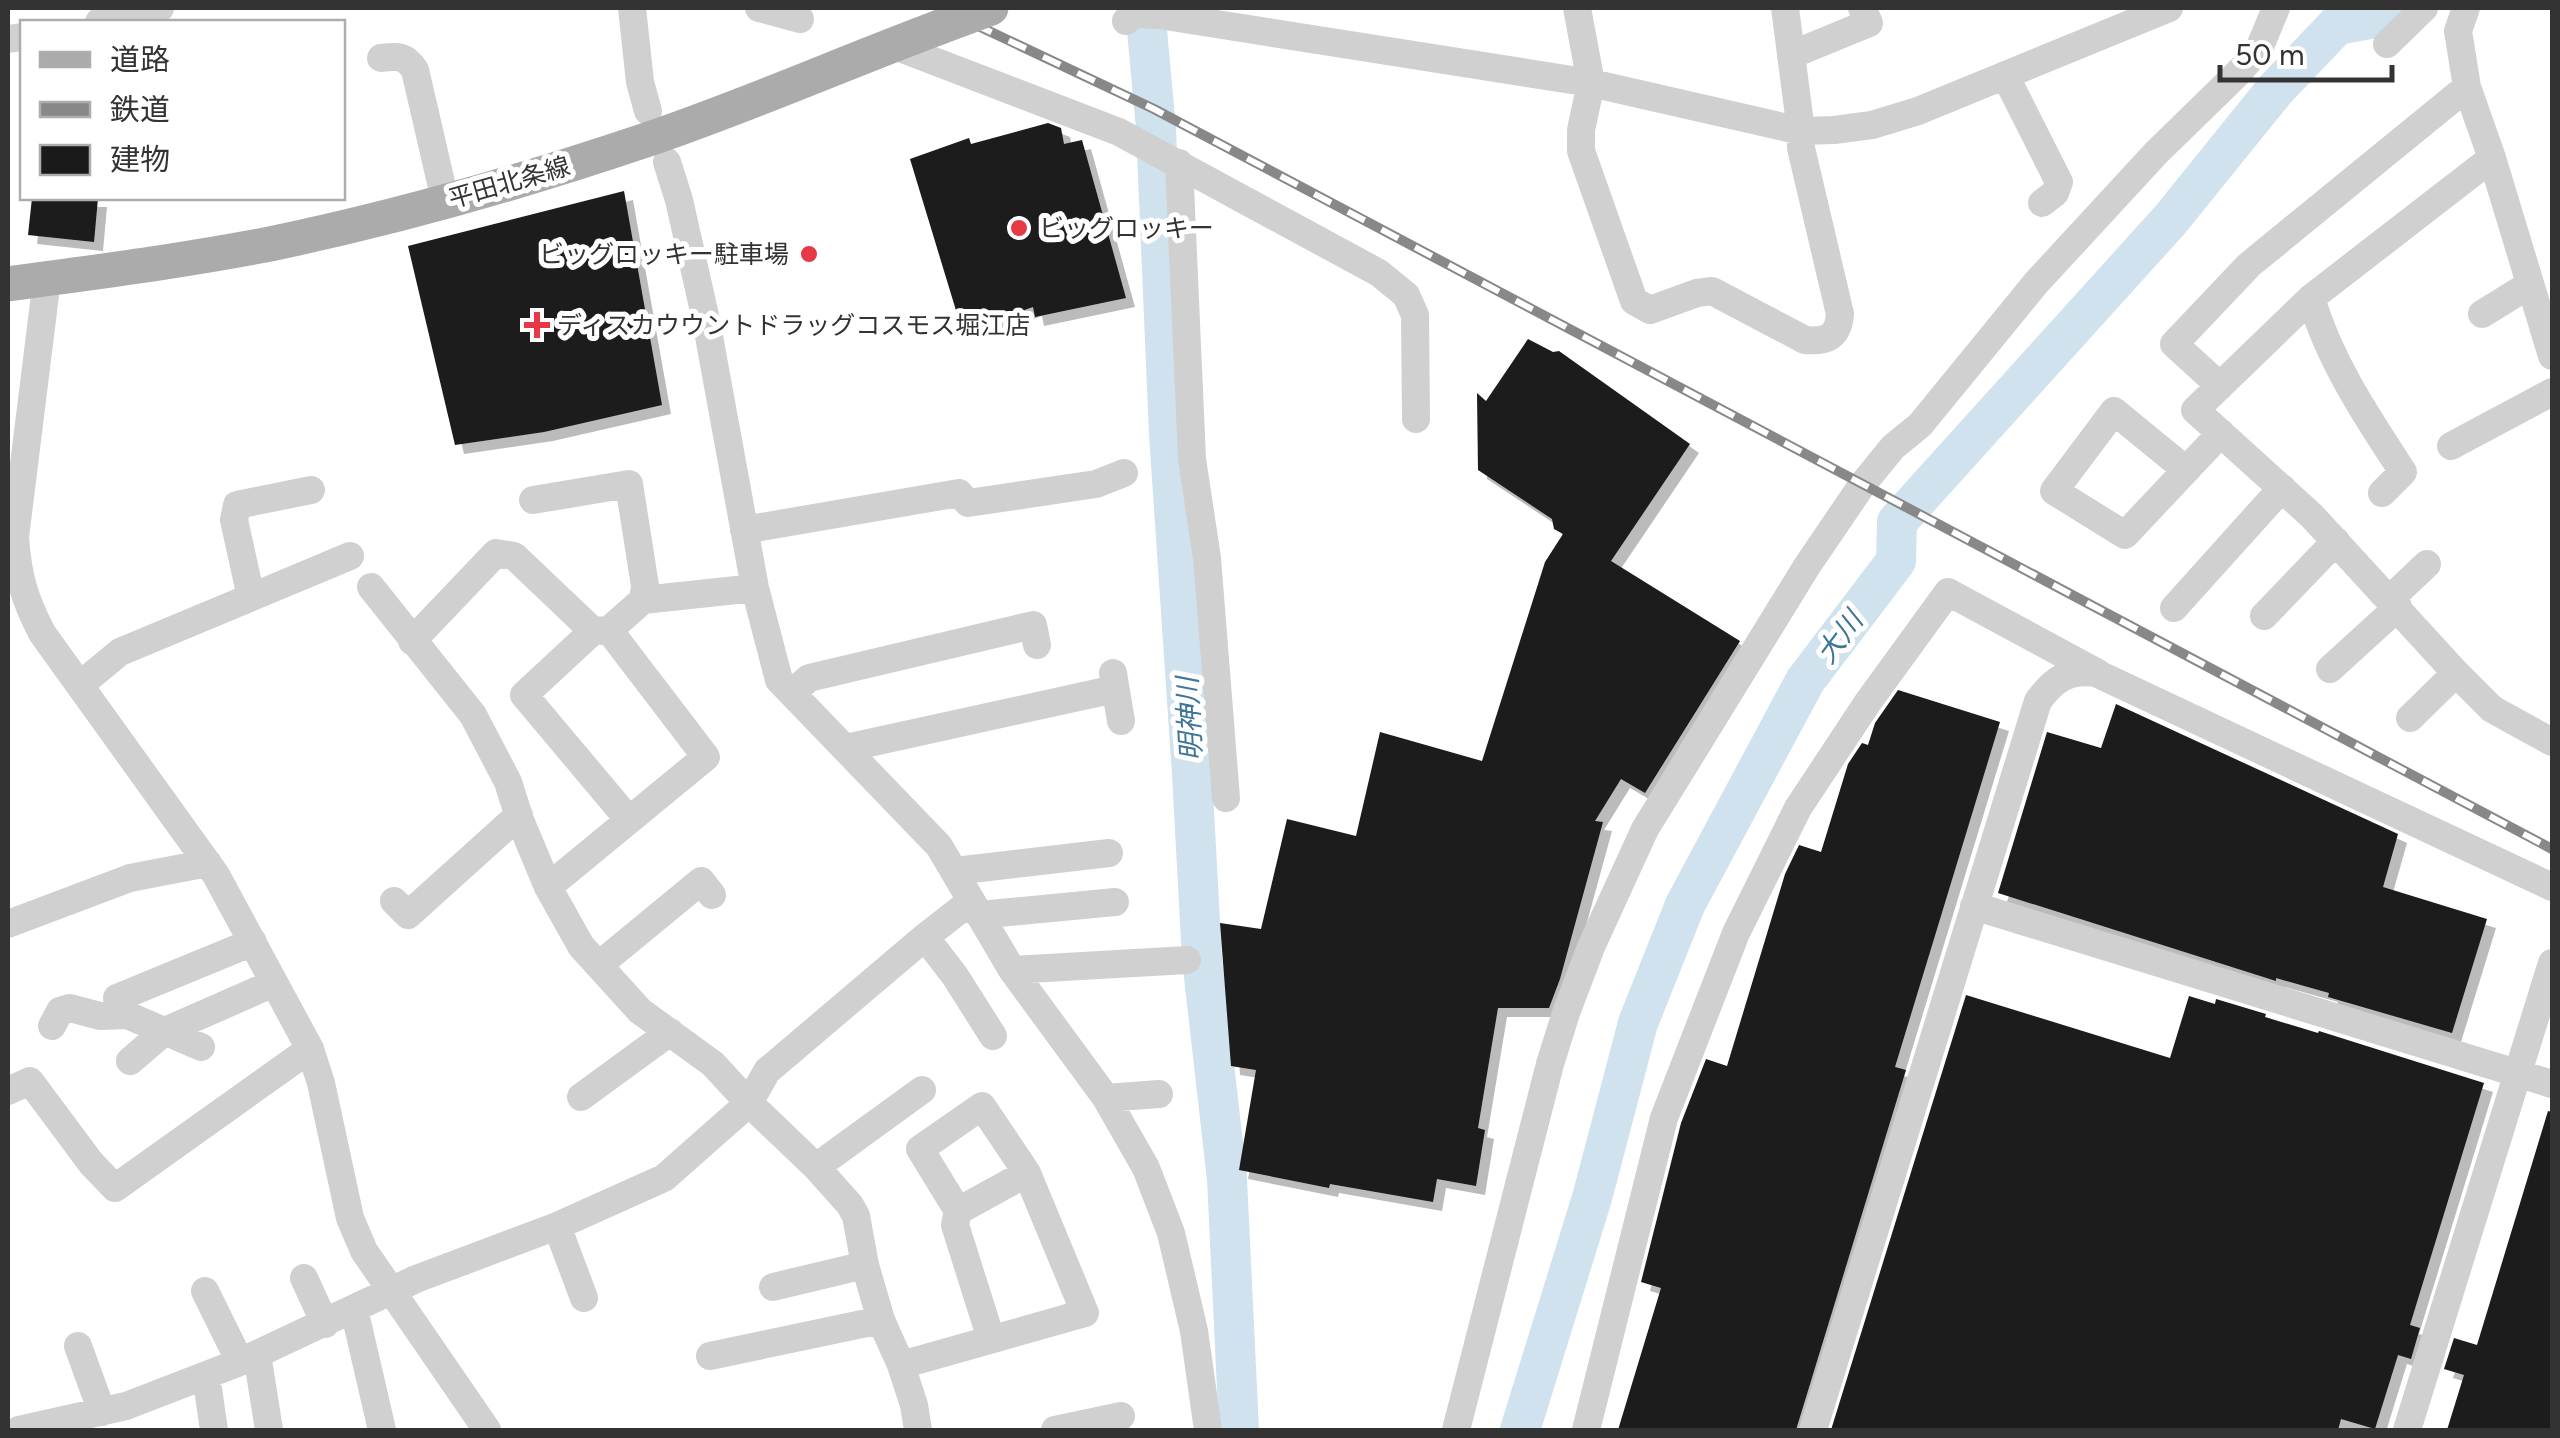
<svg xmlns="http://www.w3.org/2000/svg" width="2560" height="1438" font-family="Figtree,'Noto Sans JP',sans-serif">
<style>
.lines{fill:none;stroke-linecap:round;stroke-linejoin:round}
.river{stroke:#cfe2ee;stroke-width:40}
.building{fill:#1a1a1a;filter:url(#shadow)}
.minor{stroke:#d0d0d0;stroke-width:28}
.major{stroke:#ababab;stroke-width:35}
.rail-casing{stroke:#888;stroke-width:10}
.rail{stroke:#fff;stroke-width:6;stroke-dasharray:19;stroke-linecap:butt}
.major-bridge{stroke:#ababab;stroke-width:35}
.poi-dot{fill:#e63946;stroke:#fff;stroke-width:4}
.labels{text-anchor:middle;stroke-width:10;stroke-linejoin:round;paint-order:stroke}
.street-label{font-size:25px;fill:#333;stroke:#fff}
.poi-label{font-size:25px;fill:#333;stroke:#fff;text-anchor:start}
.water-label{font-size:28px;font-style:italic;fill:#3f7597;stroke:#fff}
</style>
<defs>
<filter id="shadow"><feDropShadow dx="9" dy="9" stdDeviation="0" flood-color="#0004"/></filter>
</defs>
<rect width="100%" height="100%" fill="#fff"/>
<g class="lines">
<path class="river" d="M 1150,8 L 1147,30 L 1156,129 L 1169,434 L 1192,774 L 1202,959 L 1227,1179 L 1239,1430
M 1520,1430 L 1592,1198 L 1638,1023 L 1685,905 L 1805,681 L 1896,561 L 1897,522 L 2170,220 L 2275,90 L 2337,25 L 2391,15 L 2395,8"/>
</g>
<path class="building" d="M 1048,123 L 1061,128 L 1064,144 L 1082,140 L 1126,298 L 1035,317 L 1033,307 L 985,324 L 978,314 L 958,317 L 910,159 L 969,138 L 971,144 Z
M 624,191 L 662,405 L 544,432 L 455,445 L 408,246 Z
M 32,198 L 98,198 L 94,242 L 28,235 Z
M 1528,339 L 1553,352 L 1559,351 L 1690,444 L 1611,561 L 1740,641 L 1645,793 L 1621,779 L 1595,821 L 1603,822 L 1560,979 L 1549,1008 L 1498,1008 L 1478,1128 L 1485,1130 L 1476,1186 L 1437,1179 L 1433,1202 L 1330,1184 L 1329,1188 L 1239,1170 L 1256,1070 L 1231,1066 L 1220,923 L 1261,929 L 1287,819 L 1356,836 L 1380,732 L 1482,761 L 1545,562 L 1563,534 L 1554,529 L 1552,519 L 1478,470 L 1477,393 L 1486,401 Z
M 1898,690 L 2000,722 L 1895,1067 L 1906,1070 L 1796,1430 L 1618,1430 L 1661,1288 L 1641,1282 L 1681,1123 L 1706,1059 L 1727,1066 L 1785,874 L 1799,845 L 1821,852 L 1848,764 L 1862,743 L 1868,745 L 1875,723 Z
M 2116,704 L 2398,834 L 2383,887 L 2487,919 L 2452,1033 L 2328,997 L 2329,993 L 2276,978 L 2276,981 L 1998,893 L 2047,732 L 2101,748 Z
M 1966,995 L 2170,1058 L 2189,996 L 2215,1004 L 2216,999 L 2266,1014 L 2265,1017 L 2318,1033 L 2319,1031 L 2484,1083 L 2410,1325 L 2420,1328 L 2411,1359 L 2398,1355 L 2375,1429 L 2341,1419 L 2338,1430 L 1831,1430 Z
M 2548,1111 L 2552,1112 L 2552,1430 L 2447,1430 L 2464,1375 L 2444,1369 L 2454,1338 L 2477,1345 Z"/>
<g class="lines">
<path class="minor" d="M 632,8 L 640,82 L 648,111
M 759,8 L 800,19
M 1577,8 L 1591,83 L 1801,131 L 1834,130 L 1872,125 L 1918,111 L 2169,8
M 2466,8 L 2458,31 L 2467,87 L 2492,158 L 2552,356
M 1126,21 L 1133,14 L 1159,15 L 1591,83 L 1581,130 L 1581,151 L 1634,301 L 1650,310 L 1697,293 L 1712,291 L 1805,340 C 1827,342 1838,337 1840,314 L 1801,148 L 1801,131 L 1785,8
M 99,22 L 160,8
M 8,39 L 22,37
M 2387,44 L 2424,8
M 892,45 L 1119,132 L 1379,273 L 1406,295 L 1415,315 L 1416,419
M 1791,55 L 1869,23 L 1862,8
M 381,58 C 398,56 405,55 415,70 L 445,200
M 2005,75 L 2059,182 L 2055,193 L 2042,203
M 2492,158 L 2311,298 L 2195,410 L 2312,516 L 2456,673 L 2492,709 L 2552,742
M 667,162 L 679,200 L 706,320 L 755,588 L 779,680 L 939,846 L 1012,970 L 1106,1098 L 1146,1168 L 1171,1233 L 1194,1331 L 1208,1430
M 1179,163 L 1192,459 L 1207,558 L 1226,798
M 47,279 L 15,537 C 18,577 24,598 42,633 L 216,875 L 310,1049 L 321,1083 L 350,1218 L 364,1251 L 487,1430
M 2311,298 C 2330,362 2367,417 2403,472 L 2382,493
M 2482,314 L 2529,285
M 2220,386 L 2174,344 L 2249,265 L 2467,87
M 2451,446 L 2552,392
M 2186,470 L 2114,411 L 2054,491 L 2125,535 L 2221,433
M 533,500 L 629,484 L 645,586 L 643,600
M 744,530 L 959,493 L 968,503 L 1096,484 L 1124,473
M 371,587 L 473,715 L 508,782 L 520,820 L 548,887 L 581,946 L 640,1011 L 713,1064 L 749,1103 L 816,1167 L 850,1205 L 856,1216 L 865,1265 L 881,1320 L 901,1365 L 914,1405 L 918,1430
M 251,597 L 234,520 L 237,505 L 311,490
M 2390,599 L 2427,564
M 2174,608 L 2282,488
M 2264,616 L 2336,541
M 609,630 L 593,631 L 524,695 L 629,820
M 412,641 L 496,553 L 514,556 L 593,631
M 2330,669 L 2398,607
M 1113,673 L 1121,721
M 80,685 L 120,652 L 350,556
M 792,693 L 809,678 L 1033,625 L 1037,645
M 2410,718 L 2456,673
M 846,748 L 1115,689
M 955,871 L 1109,853
M 548,887 L 706,757 L 609,630 L 643,600 L 755,588
M 394,901 L 408,915 L 519,815
M 1974,906 L 2552,1084
M 979,915 L 1115,902
M 8,924 L 130,878 L 208,863
M 925,937 L 955,976 L 993,1036
M 599,965 L 701,881 L 712,895
M 1012,970 L 1187,960
M 117,998 L 253,942
M 52,1026 L 60,1011 L 70,1008 L 100,1016 L 127,1015 L 201,1047
M 130,1061 L 165,1031 L 274,983
M 8,1091 L 30,1081 L 91,1163 L 115,1188 L 310,1049
M 581,1097 L 670,1032
M 1106,1098 L 1159,1094
M 816,1167 L 922,1090
M 958,1211 L 920,1149 L 982,1106 L 1027,1173
M 557,1226 L 584,1298
M 304,1278 L 325,1324
M 773,1287 L 865,1265
M 205,1291 L 240,1362
M 354,1309 L 382,1430
M 78,1346 L 102,1412
M 257,1354 L 269,1430
M 710,1356 L 881,1320
M 901,1365 L 1085,1313 L 1027,1173 L 958,1211 L 955,1225 L 991,1339
M 206,1375 L 214,1430
M 19,1430 L 126,1406 L 240,1362 L 416,1279 L 557,1226 L 664,1178 L 749,1103 L 767,1071 L 925,937 L 971,901
M 1055,1430 L 1121,1416
M 1456,1430 L 1550,1064 L 1566,1013 L 1591,947 L 1645,829 L 1807,566 L 1862,485 L 1893,447 L 1920,425 L 2036,283 L 2156,153 L 2237,74 L 2259,49 L 2276,8
M 1586,1430 L 1664,1118 L 1736,933 L 1798,808 L 1868,702 L 1948,592 L 2098,673
M 1813,1430 L 2038,701 C 2054,679 2069,669 2096,673 L 2552,887
M 2407,1430 L 2552,963"/>
<path class="major" d="M 8,284 C 95,272 183,261 270,244 C 396,218 521,182 643,141 C 744,107 841,64 940,27"/>
<defs>
<path id="rail" d="M 940,8 L 1154,109 L 2552,849"/>
</defs>
<use href="#rail" class="rail-casing"/>
<use href="#rail" class="rail"/>
<path class="major-bridge" d="M 940,27 L 991,8"/>
</g>
<g class="poi-dot">
<circle cx="1019" cy="228" r="10"/>
<circle cx="809" cy="254" r="10"/>
<path d="M532 310h10v10h10v10h-10v10h-10v-10h-10v-10h10z"/>
</g>
<g class="labels">
<g class="street-label">
<text transform="translate(509 182) rotate(-16)" y="9">平田北条線</text>
</g>
<g class="poi-label">
<text x="1039" y="237">ビッグロッキー</text>
<text x="789" y="263" text-anchor="end">ビッグロッキー駐車場</text>
<text x="557" y="334">ディスカウウントドラッグコスモス堀江店</text>
</g>
<g class="water-label">
<text transform="translate(1839 637) rotate(-53)" y="10">大川</text>
<text transform="translate(1189 719) rotate(-93)" y="10">明神川</text>
</g>
</g>
<rect width="2560" height="1438" fill="none" stroke="#333333" stroke-width="20"/>
<rect x="20" y="20" width="325" height="180" fill="#ffffff" stroke="#adadad" stroke-width="2.5"/>
<rect x="40" y="52" width="50" height="15" fill="#ababab" stroke="#adadad" stroke-width="2.5"/>
<text x="110" y="70" font-size="30" fill="#333333">道路</text>
<rect x="40" y="102" width="50" height="15" fill="#888888" stroke="#adadad" stroke-width="2.5"/>
<text x="110" y="120" font-size="30" fill="#333333">鉄道</text>
<rect x="40" y="145" width="50" height="30" fill="#1a1a1a" stroke="#adadad" stroke-width="2.5"/>
<text x="110" y="170" font-size="30" fill="#333333">建物</text>
<path d="M2220 65v15h172v-15" fill="none" stroke="#333333" stroke-width="5"/>
<text x="2235" y="65" font-size="30" fill="#333333" stroke="#ffffff" stroke-width="8" paint-order="stroke">50 m</text>
</svg>
